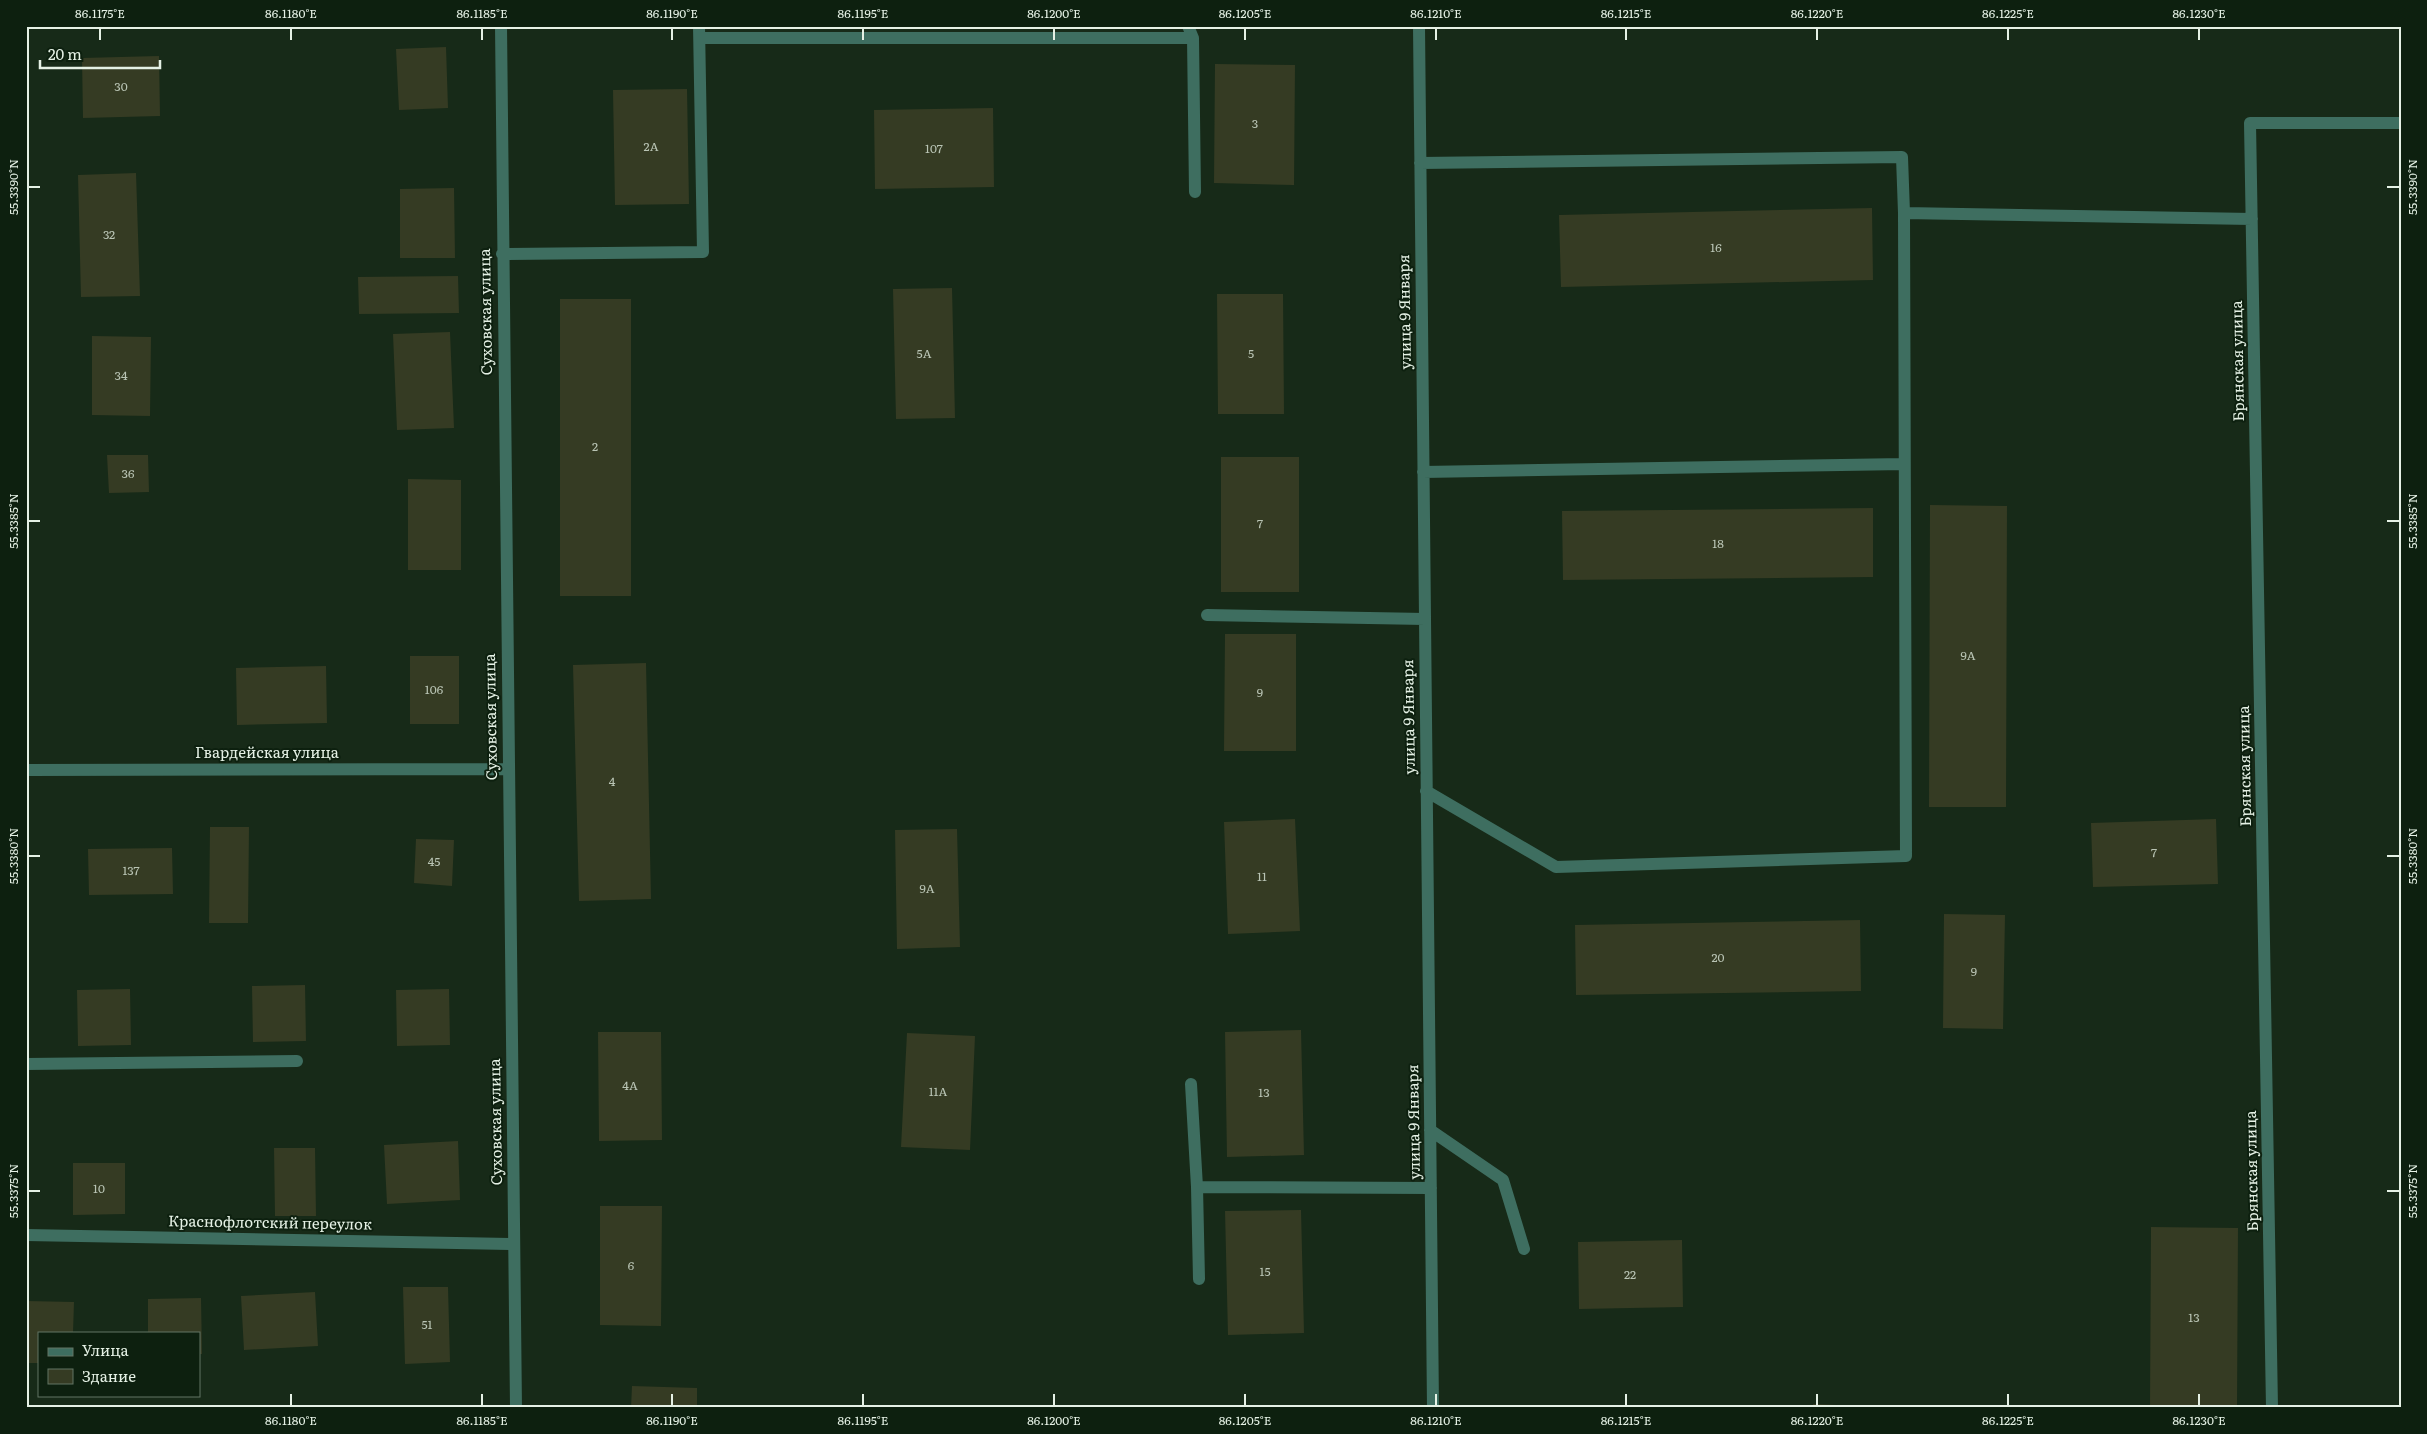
<svg xmlns="http://www.w3.org/2000/svg" width="2427" height="1434" font-family="Literata,serif">
<style>
.building{fill:#353b23}
.lines{fill:none;stroke-linecap:round;stroke-linejoin:round}
.minor{stroke:#3e6e60;stroke-width:12}
.ticks{fill:none;stroke:#e5f1e5;stroke-width:2}
.labels{text-anchor:middle;stroke-width:4;stroke-linejoin:round;paint-order:stroke}
.number-label{font-size:12px;fill:#b9c4b4}
.street-label{font-size:15px;fill:#e5f1e5;stroke:#0d200f}
.neatline{fill:none;stroke:#e5f1e5;stroke-width:2}
.ticks-label{font-size:12px;text-anchor:middle;fill:#e5f1e5}
</style>
<rect width="100%" height="100%" fill="#172a18"/>
<path class="building" d="M 446,47 L 448,108 L 399,110 L 396,49 Z
M 159,56 L 160,116 L 83,118 L 82,58 Z
M 1215,64 L 1295,65 L 1294,185 L 1214,183 Z
M 687,89 L 689,204 L 615,205 L 613,90 Z
M 993,108 L 994,187 L 875,189 L 874,110 Z
M 136,173 L 140,296 L 81,297 L 78,175 Z
M 454,188 L 455,258 L 400,258 L 400,189 Z
M 1872,208 L 1873,280 L 1561,287 L 1559,215 Z
M 458,276 L 459,313 L 359,314 L 358,277 Z
M 952,288 L 955,418 L 896,419 L 893,289 Z
M 1217,294 L 1283,294 L 1284,414 L 1218,414 Z
M 560,299 L 631,299 L 631,596 L 560,596 Z
M 450,332 L 454,428 L 397,430 L 393,334 Z
M 92,336 L 151,337 L 150,416 L 92,415 Z
M 107,455 L 148,455 L 149,492 L 109,493 Z
M 1221,457 L 1299,457 L 1299,592 L 1221,592 Z
M 408,479 L 461,480 L 461,570 L 408,570 Z
M 1930,505 L 2007,506 L 2006,807 L 1929,807 Z
M 1873,508 L 1873,577 L 1563,580 L 1562,511 Z
M 1225,634 L 1296,634 L 1296,751 L 1224,751 Z
M 410,656 L 459,656 L 459,724 L 410,724 Z
M 646,663 L 651,899 L 579,901 L 573,665 Z
M 326,666 L 327,723 L 237,725 L 236,668 Z
M 1295,819 L 1300,931 L 1228,934 L 1224,822 Z
M 2216,819 L 2218,884 L 2093,887 L 2091,823 Z
M 210,827 L 249,827 L 248,923 L 209,923 Z
M 957,829 L 960,947 L 897,949 L 895,830 Z
M 416,839 L 454,840 L 452,886 L 414,883 Z
M 172,848 L 173,894 L 89,895 L 88,849 Z
M 1944,914 L 2005,915 L 2003,1029 L 1943,1028 Z
M 1860,920 L 1861,991 L 1576,995 L 1575,925 Z
M 305,985 L 306,1041 L 253,1042 L 252,986 Z
M 130,989 L 131,1045 L 78,1046 L 77,990 Z
M 449,989 L 450,1045 L 397,1046 L 396,990 Z
M 1301,1030 L 1304,1155 L 1227,1157 L 1225,1032 Z
M 598,1032 L 661,1032 L 662,1140 L 599,1141 Z
M 907,1033 L 975,1036 L 970,1150 L 901,1147 Z
M 458,1141 L 460,1200 L 387,1204 L 384,1145 Z
M 274,1148 L 315,1148 L 316,1216 L 275,1216 Z
M 73,1163 L 125,1163 L 125,1214 L 73,1215 Z
M 600,1206 L 662,1206 L 661,1326 L 600,1325 Z
M 1301,1210 L 1304,1333 L 1228,1335 L 1225,1211 Z
M 2151,1227 L 2238,1228 L 2237,1408 L 2150,1408 Z
M 1682,1240 L 1683,1307 L 1579,1309 L 1578,1242 Z
M 403,1287 L 448,1287 L 450,1362 L 405,1364 Z
M 315,1292 L 318,1346 L 244,1350 L 241,1296 Z
M 201,1298 L 202,1354 L 199,1354 L 199,1333 L 148,1333 L 148,1299 Z
M 26,1301 L 74,1302 L 73,1333 L 39,1333 L 39,1363 L 26,1363 Z
M 632,1386 L 697,1388 L 697,1408 L 631,1408 Z
M 1813,1404 L 1860,1406 L 1860,1408 L 1813,1408 Z"/>
<g class="lines">
<path class="minor" d="M 501,26 L 516,1408
M 1188,26 L 1193,38 L 1195,192
M 1419,26 L 1433,1408
M 700,38 L 1193,38
M 1420,163 L 1902,157 L 1904,213
M 502,254 L 703,252 L 699,26
M 1423,472 L 1904,464
M 1207,615 L 1425,619
M 26,770 L 508,769
M 1426,791 L 1556,867 L 1906,856 L 1904,213 L 2252,219
M 26,1064 L 297,1061
M 1191,1084 L 1197,1187
M 1430,1130 L 1503,1180 L 1524,1249
M 26,1235 L 514,1244
M 1199,1279 L 1197,1187 L 1431,1188
M 2272,1408 L 2250,123 L 2401,123"/>
</g>
<path class="ticks" d="M 100,28 L 100,40M 291,28 L 291,40M 482,28 L 482,40M 672,28 L 672,40M 863,28 L 863,40M 1054,28 L 1054,40M 1245,28 L 1245,40M 1436,28 L 1436,40M 1626,28 L 1626,40M 1817,28 L 1817,40M 2008,28 L 2008,40M 2199,28 L 2199,40M 28,187 L 40,187M 2387,187 L 2400,187M 28,521 L 40,521M 2387,521 L 2400,521M 28,856 L 40,856M 2387,856 L 2400,856M 28,1191 L 40,1191M 2387,1191 L 2400,1191M 291,1394 L 291,1406M 482,1394 L 482,1406M 672,1394 L 672,1406M 863,1394 L 863,1406M 1054,1394 L 1054,1406M 1245,1394 L 1245,1406M 1436,1394 L 1436,1406M 1626,1394 L 1626,1406M 1817,1394 L 1817,1406M 2008,1394 L 2008,1406M 2199,1394 L 2199,1406"/>
<g class="labels">
<g class="number-label">
<text x="121" y="91">30</text>
<text x="1255" y="128">3</text>
<text x="651" y="151">2А</text>
<text x="934" y="153">107</text>
<text x="109" y="239">32</text>
<text x="1716" y="252">16</text>
<text x="924" y="358">5А</text>
<text x="1251" y="358">5</text>
<text x="121" y="380">34</text>
<text x="595" y="451">2</text>
<text x="128" y="478">36</text>
<text x="1260" y="528">7</text>
<text x="1718" y="548">18</text>
<text x="1968" y="660">9А</text>
<text x="434" y="694">106</text>
<text x="1260" y="697">9</text>
<text x="612" y="786">4</text>
<text x="2154" y="857">7</text>
<text x="434" y="866">45</text>
<text x="131" y="875">137</text>
<text x="1262" y="881">11</text>
<text x="927" y="893">9А</text>
<text x="1718" y="962">20</text>
<text x="1974" y="976">9</text>
<text x="630" y="1090">4А</text>
<text x="938" y="1096">11А</text>
<text x="1264" y="1097">13</text>
<text x="99" y="1193">10</text>
<text x="631" y="1270">6</text>
<text x="1265" y="1276">15</text>
<text x="1630" y="1279">22</text>
<text x="2194" y="1322">13</text>
<text x="427" y="1329">51</text>
</g>
<g class="street-label">
<text transform="translate(486 312) rotate(-91)" y="5">Суховская улица</text>
<text transform="translate(1405 312) rotate(-91)" y="5">улица 9 Января</text>
<text transform="translate(2238 361) rotate(-91)" y="5">Брянская улица</text>
<text transform="translate(491 717) rotate(-91)" y="5">Суховская улица</text>
<text transform="translate(1409 717) rotate(-91)" y="5">улица 9 Января</text>
<text x="267" y="758">Гвардейская улица</text>
<text transform="translate(2245 766) rotate(-91)" y="5">Брянская улица</text>
<text transform="translate(496 1122) rotate(-91)" y="5">Суховская улица</text>
<text transform="translate(1414 1122) rotate(-91)" y="5">улица 9 Января</text>
<text transform="translate(2252 1171) rotate(-91)" y="5">Брянская улица</text>
<text transform="translate(270 1223) rotate(1)" y="5">Краснофлотский переулок</text>
</g>
</g>
<rect width="2427" height="1434" fill="none" stroke="#0d200f" stroke-width="55"/>
<rect x="38" y="1332" width="162" height="65" fill="#0d200f" stroke="#637465"/>
<rect x="48" y="1348" width="25" height="8" fill="#3e6e60" stroke="#637465"/>
<text x="82" y="1356" font-size="15" fill="#e5f1e5">Улица</text>
<rect x="48" y="1369" width="25" height="15" fill="#353b23" stroke="#637465"/>
<text x="82" y="1382" font-size="15" fill="#e5f1e5">Здание</text>
<path d="M40 60v8h120v-8" fill="none" stroke="#e5f1e5" stroke-width="2.5"/>
<text x="48" y="60" font-size="15" fill="#e5f1e5" stroke="#0d200f" stroke-width="4" paint-order="stroke">20 m</text>
<rect x="28" y="28" width="2372" height="1378" class="neatline"/>
<g class="ticks-label">
<text x="100" y="18">86.1175°E</text>
<text x="291" y="18">86.1180°E</text>
<text x="482" y="18">86.1185°E</text>
<text x="672" y="18">86.1190°E</text>
<text x="863" y="18">86.1195°E</text>
<text x="1054" y="18">86.1200°E</text>
<text x="1245" y="18">86.1205°E</text>
<text x="1436" y="18">86.1210°E</text>
<text x="1626" y="18">86.1215°E</text>
<text x="1817" y="18">86.1220°E</text>
<text x="2008" y="18">86.1225°E</text>
<text x="2199" y="18">86.1230°E</text>
<text transform="translate(14 187) rotate(-90)" y="4">55.3390°N</text>
<text transform="translate(2413 187) rotate(-90)" y="4">55.3390°N</text>
<text transform="translate(14 521) rotate(-90)" y="4">55.3385°N</text>
<text transform="translate(2413 521) rotate(-90)" y="4">55.3385°N</text>
<text transform="translate(14 856) rotate(-90)" y="4">55.3380°N</text>
<text transform="translate(2413 856) rotate(-90)" y="4">55.3380°N</text>
<text transform="translate(14 1191) rotate(-90)" y="4">55.3375°N</text>
<text transform="translate(2413 1191) rotate(-90)" y="4">55.3375°N</text>
<text x="291" y="1425">86.1180°E</text>
<text x="482" y="1425">86.1185°E</text>
<text x="672" y="1425">86.1190°E</text>
<text x="863" y="1425">86.1195°E</text>
<text x="1054" y="1425">86.1200°E</text>
<text x="1245" y="1425">86.1205°E</text>
<text x="1436" y="1425">86.1210°E</text>
<text x="1626" y="1425">86.1215°E</text>
<text x="1817" y="1425">86.1220°E</text>
<text x="2008" y="1425">86.1225°E</text>
<text x="2199" y="1425">86.1230°E</text>
</g>
</svg>
